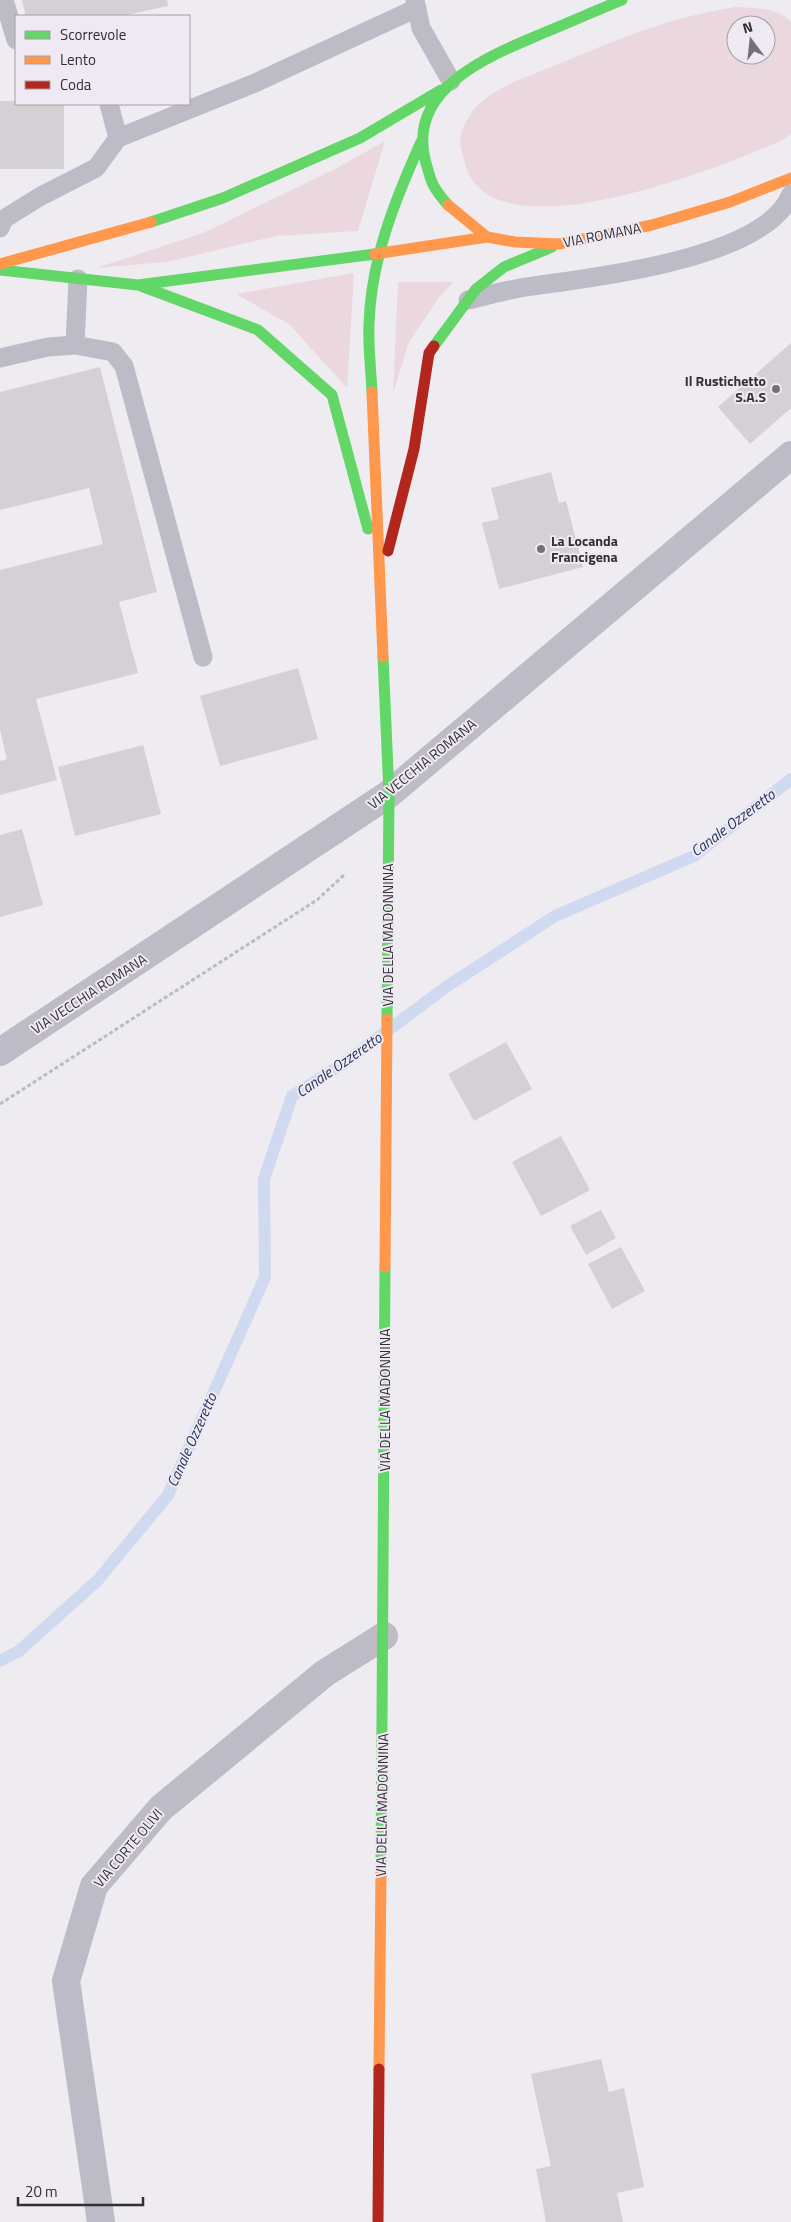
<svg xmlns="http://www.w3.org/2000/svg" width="791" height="2222" font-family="'Titillium Web',sans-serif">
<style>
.green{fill:#ebd8df;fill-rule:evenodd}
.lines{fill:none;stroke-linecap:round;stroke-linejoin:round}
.stream{stroke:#cfdaf0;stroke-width:12}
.building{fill:#d4d1d4}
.path{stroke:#bcbac2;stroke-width:3;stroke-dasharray:4 2.5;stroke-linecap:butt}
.lane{stroke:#bcbbc6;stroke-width:19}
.street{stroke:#bcbbc6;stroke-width:28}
.fast{stroke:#63d668;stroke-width:11}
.slow{stroke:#ff974d;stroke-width:11}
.jam{stroke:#b3261e;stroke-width:11}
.poi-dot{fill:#747176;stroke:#efe9f3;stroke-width:2}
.labels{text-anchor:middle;stroke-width:4;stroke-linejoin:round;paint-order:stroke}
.street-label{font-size:14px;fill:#322f33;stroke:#efe9f3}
.poi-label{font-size:14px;font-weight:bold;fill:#322f33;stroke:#efe9f3;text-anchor:end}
.water-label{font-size:15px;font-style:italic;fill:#1f3259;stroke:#efe9f3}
</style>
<rect width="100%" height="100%" fill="#eeebf1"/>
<path class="green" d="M 735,7 C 753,8 777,7 791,22 L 791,134 L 783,140 C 725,165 486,264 464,160 C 463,154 460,147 460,141 C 461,129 472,109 481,102 C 500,86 526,77 549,68 C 589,51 630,34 672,21 C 693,15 714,11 735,7 ZM 736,25 L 766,25 L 766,55 L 736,55 Z
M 385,141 L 358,231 L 276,236 L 167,262 L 96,268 L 203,233 L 335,169 Z
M 354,273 L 347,388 L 289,324 L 236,294 Z
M 398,282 L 453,282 L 440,296 L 409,342 L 393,393 Z"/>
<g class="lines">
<path class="stream" d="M 0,1661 L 19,1651 L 98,1580 L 168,1495 L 265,1277 L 264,1179 L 292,1096 L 343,1064 L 446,987 L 555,916 L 694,856 L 791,779"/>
</g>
<path class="building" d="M 22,0 L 167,0 L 168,6 L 122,16 L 26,16 Z
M 0,101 L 16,101 L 16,104 L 64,104 L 64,169 L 0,169 Z
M 791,343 L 791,408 L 750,444 L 718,407 Z
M 100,367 L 157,592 L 119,602 L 138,673 L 36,699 L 57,780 L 0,795 L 0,761 L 7,759 L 0,730 L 0,570 L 103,544 L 89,488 L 0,510 L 0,392 Z
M 551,472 L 559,503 L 566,501 L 583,567 L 499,589 L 482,523 L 499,519 L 491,488 Z
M 298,668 L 318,739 L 220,766 L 200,696 Z
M 143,745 L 161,814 L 75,836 L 58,767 Z
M 22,829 L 43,905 L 0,917 L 0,835 Z
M 506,1042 L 532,1089 L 474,1121 L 448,1074 Z
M 561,1136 L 590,1190 L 541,1216 L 512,1162 Z
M 601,1210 L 616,1238 L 586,1255 L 570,1226 Z
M 621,1247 L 645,1291 L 612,1309 L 588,1264 Z
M 601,2059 L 609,2092 L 624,2088 L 644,2187 L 617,2193 L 623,2222 L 546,2222 L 536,2169 L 551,2166 L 531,2074 Z"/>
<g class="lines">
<path class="path" d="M 0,1104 L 317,900 L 344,875"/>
<path class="lane" d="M 4,0 L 16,40
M 415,0 L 421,28 L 451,81
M 109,104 L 118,138
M 0,228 L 4,219 L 41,196 L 96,168 L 118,138 L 255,83 L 417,8
M 468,300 C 485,296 503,291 520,288 C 584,278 765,261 791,194
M 75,345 L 78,279
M 0,358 L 48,347 L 75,345 L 113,352 L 124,366 L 203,657"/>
<path class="street" d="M 0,1052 L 389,794 L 791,455
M 101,2222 L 66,1981 L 94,1886 L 161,1808 L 325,1673 L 384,1636"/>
<path class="fast" d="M 448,205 C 432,187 431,182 425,159 C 408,88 489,56 541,34 C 568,23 595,11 622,0
M 151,222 L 223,198 L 360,138 L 441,90
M 0,270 L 138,285 L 375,254
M 141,286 L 258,330 L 332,395 L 368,529
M 434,346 L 476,289 L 504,267 L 552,247
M 372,392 C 371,370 368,346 369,324 C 371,259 395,200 421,142
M 383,657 L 389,794 L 387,1019
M 381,1870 L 385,1267"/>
<path class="slow" d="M 448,205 L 487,237 L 515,242 L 559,244 L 652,225 L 730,202 L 791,178
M 375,254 L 487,237
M 0,264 L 151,222
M 372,392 L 383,657
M 385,1267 L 387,1019
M 379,2069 L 381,1870"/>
<path class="jam" d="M 388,551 L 414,449 L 429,353 L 434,346
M 378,2222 L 379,2069"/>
</g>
<g class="poi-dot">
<circle cx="776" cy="389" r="5"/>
<circle cx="541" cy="549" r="5"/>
</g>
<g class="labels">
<g class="street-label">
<text transform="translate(602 235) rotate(-11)" y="5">VIA ROMANA</text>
<text transform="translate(422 764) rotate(-39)" y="5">VIA VECCHIA ROMANA</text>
<text transform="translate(388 935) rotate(-90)" y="5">VIA DELLA MADONNINA</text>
<text transform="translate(89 994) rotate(-33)" y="5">VIA VECCHIA ROMANA</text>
<text transform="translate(385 1400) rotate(-90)" y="5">VIA DELLA MADONNINA</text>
<text transform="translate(382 1805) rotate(-89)" y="5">VIA DELLA MADONNINA</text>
<text transform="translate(128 1848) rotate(-50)" y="5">VIA CORTE OLIVI</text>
</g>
<g class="poi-label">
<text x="766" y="386">Il Rustichetto<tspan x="766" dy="16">S.A.S</tspan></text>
<text x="551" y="546" text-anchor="start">La Locanda<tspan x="551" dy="16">Francigena</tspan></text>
</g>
<g class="water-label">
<text transform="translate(733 823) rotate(-37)" y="5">Canale Ozzeretto</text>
<text transform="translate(339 1065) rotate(-35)" y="5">Canale Ozzeretto</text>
<text transform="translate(192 1440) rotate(-66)" y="5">Canale Ozzeretto</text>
</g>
</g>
<rect x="15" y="15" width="175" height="90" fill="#efe9f3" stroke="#a39fa6"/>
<rect x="25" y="31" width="25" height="8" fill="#63d668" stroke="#a39fa6"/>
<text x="60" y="40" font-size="15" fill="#322f33">Scorrevole</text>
<rect x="25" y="56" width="25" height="8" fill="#ff974d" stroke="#a39fa6"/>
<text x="60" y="65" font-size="15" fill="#322f33">Lento</text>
<rect x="25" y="81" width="25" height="8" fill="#b3261e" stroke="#a39fa6"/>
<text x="60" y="90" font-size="15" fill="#322f33">Coda</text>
<g transform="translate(751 40) rotate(345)"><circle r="24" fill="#efe9f3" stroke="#a39fa6"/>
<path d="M0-4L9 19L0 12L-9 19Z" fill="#747176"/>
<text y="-8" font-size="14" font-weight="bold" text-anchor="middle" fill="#322f33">N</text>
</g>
<path d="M18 2197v8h125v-8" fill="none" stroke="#322f33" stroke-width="2.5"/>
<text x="25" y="2197" font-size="15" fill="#322f33" stroke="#efe9f3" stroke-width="4" paint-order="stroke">20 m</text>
</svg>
